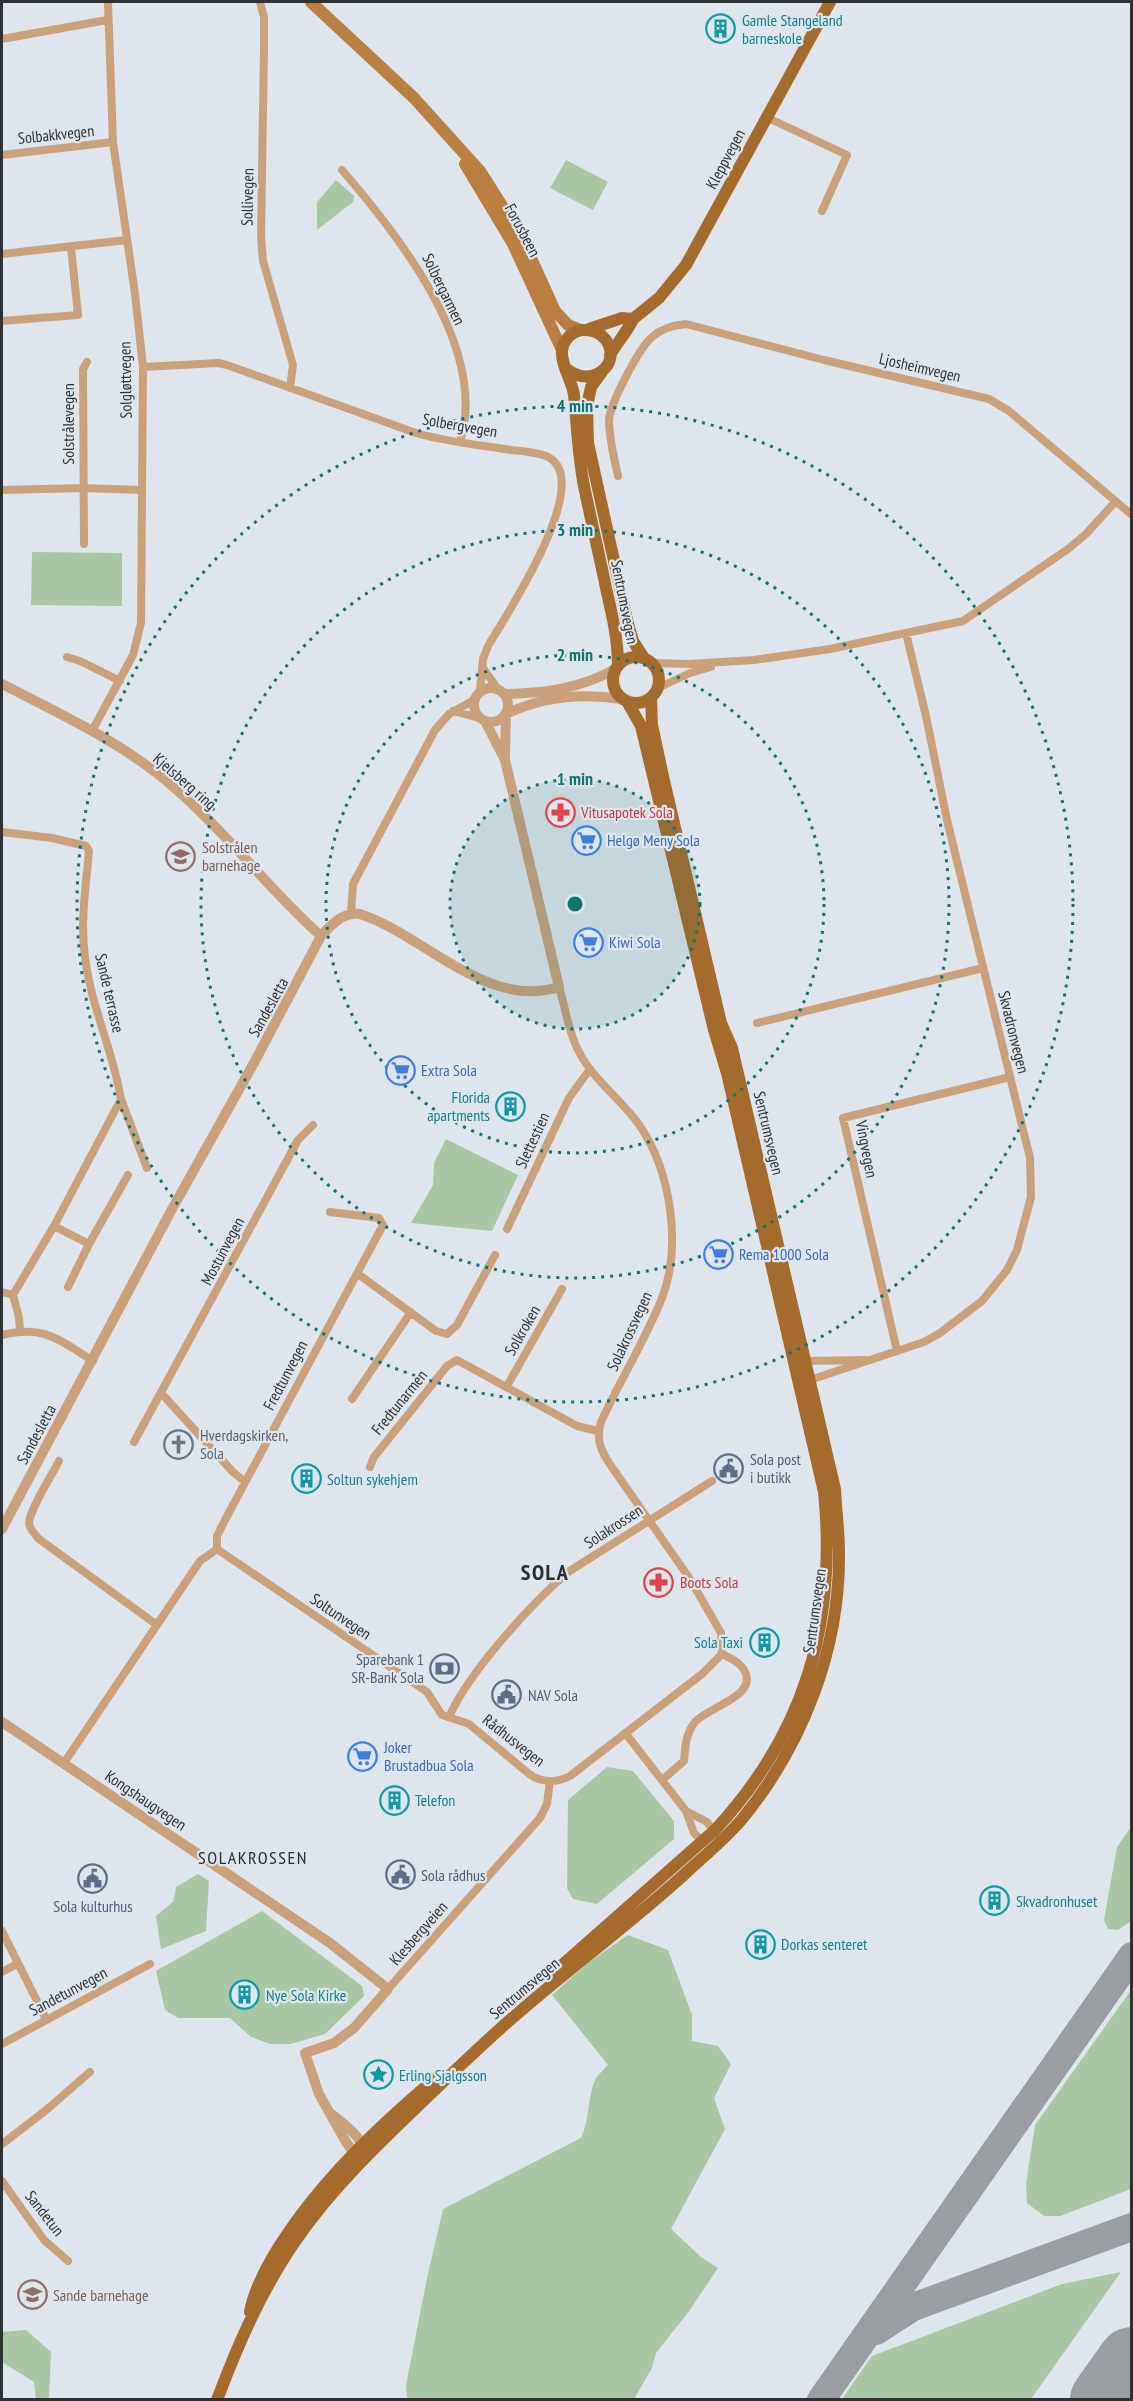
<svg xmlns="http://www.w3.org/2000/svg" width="1133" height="2401" font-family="'PT Sans Narrow',sans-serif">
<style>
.green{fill:#a7c8a3}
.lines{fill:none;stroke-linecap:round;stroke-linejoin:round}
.taxiway{stroke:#9a9ea3;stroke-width:28}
.runway{stroke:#9a9ea3;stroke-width:70}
.minor{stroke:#caa17b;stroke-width:8}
.tertiary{stroke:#caa17b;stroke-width:10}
.secondary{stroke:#bb7f42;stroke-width:12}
.primary{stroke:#a56b2c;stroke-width:12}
.ring{fill:none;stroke:#0f766e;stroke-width:3;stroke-dasharray:3 6}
.labels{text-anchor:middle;stroke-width:4.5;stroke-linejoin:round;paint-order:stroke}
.culture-label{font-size:16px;fill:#0d838f;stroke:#dfe5ec;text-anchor:start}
.street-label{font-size:16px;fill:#2f3234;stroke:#dfe5ec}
.health-label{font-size:16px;fill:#be3a42;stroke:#dfe5ec;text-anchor:start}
.shop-label{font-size:16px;fill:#366cbe;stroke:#dfe5ec;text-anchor:start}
.education-label{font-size:16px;fill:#785e54;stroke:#dfe5ec;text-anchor:start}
.worship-label{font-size:16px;fill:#5b616d;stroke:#dfe5ec;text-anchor:start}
.service-label{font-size:16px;fill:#4e5e75;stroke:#dfe5ec;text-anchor:start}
.neighbourhood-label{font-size:18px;letter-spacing:1.5px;fill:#272c31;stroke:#dfe5ec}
.district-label{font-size:22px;font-weight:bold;letter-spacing:1.5px;fill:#272c31;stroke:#dfe5ec}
.centre{fill:#0f766e;stroke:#dfe5ec;stroke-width:3}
.ring-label{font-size:18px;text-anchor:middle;font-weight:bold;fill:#0f766e;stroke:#dfe5ec;stroke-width:4.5;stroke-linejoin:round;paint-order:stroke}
</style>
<rect width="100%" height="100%" fill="#dfe5ec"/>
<path class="green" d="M 566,160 L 608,182 L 593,210 L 550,188 Z
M 336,180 L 354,196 L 353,202 L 317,230 L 317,202 Z
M 32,552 L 122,553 L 122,606 L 31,605 Z
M 446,1139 L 518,1175 L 492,1231 L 411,1223 L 433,1185 L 434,1163 Z
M 607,1767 L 633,1771 L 674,1821 L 674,1839 L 597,1904 L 573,1899 L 567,1888 L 568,1800 Z
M 1131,1827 L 1131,1921 L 1118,1930 L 1108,1929 L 1104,1920 L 1117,1847 Z
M 198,1874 L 209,1881 L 206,1931 L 161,1949 L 156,1916 L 173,1902 L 176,1887 Z
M 262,1911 L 362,1986 L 364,1996 L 325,2034 L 291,2044 L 270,2044 L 251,2037 L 230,2018 L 178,2018 L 165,2010 L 156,1971 Z
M 628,1935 L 668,1950 L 692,2015 L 692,2041 L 718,2046 L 731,2064 L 714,2098 L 725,2129 L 671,2229 L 701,2257 L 718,2268 L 687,2314 L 656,2353 L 652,2368 L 634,2399 L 407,2399 L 406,2385 L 427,2278 L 443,2209 L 581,2138 C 590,2119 587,2099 595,2080 C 598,2075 604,2069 608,2065 L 552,1995 L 589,1962 Z
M 1131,1990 L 1131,2189 L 1060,2216 L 1044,2216 L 1027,2203 L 1026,2184 L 1035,2125 Z
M 1121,2272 L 1031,2399 L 842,2399 L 872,2356 L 1062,2284 Z
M 26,2330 L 51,2352 L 49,2399 L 36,2399 L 34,2382 L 2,2362 L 2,2332 Z"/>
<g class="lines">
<path class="taxiway" d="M 876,2331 L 913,2307 L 1132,2227
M 821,2400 L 1132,1956"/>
<path class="runway" d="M 1105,2400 L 1132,2362"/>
<path class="minor" d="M 260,2 L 264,17 L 264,48 L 261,237 L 263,261 L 293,365 L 290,388
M 2,39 L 107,20
M 766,117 L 847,155 L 822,211
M 2,155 L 113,142
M 342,170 C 399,236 489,349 460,442
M 2,254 L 127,240
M 2,321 L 78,315 L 71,247
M 143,367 L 218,363 L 227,365 L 416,433 C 447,442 479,445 511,450 C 522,451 536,452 546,456 C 598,478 505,617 488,646 L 483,659 L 480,691
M 618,476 C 614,457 609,439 609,420 C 610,404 639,348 652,337 C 661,329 674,325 686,324 L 824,360 L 989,399 L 1009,411 L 1132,515
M 2,490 L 83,488 L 142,490
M 84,544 L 83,369 L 87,362
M 67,657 L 80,661 L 120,681
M 651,663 L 688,664 L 754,660 L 830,649 L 963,621 L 1068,549 L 1086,534 L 1115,502
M 483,668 L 497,688
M 658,688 L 690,673 L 711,667
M 453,711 L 479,718
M 92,731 L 133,655 L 141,623 L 143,367 L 135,294 L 113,142 L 108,2
M 2,832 L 52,838 L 86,846 L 89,851 C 86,886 80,922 85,957 C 91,1006 113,1051 121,1099 L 54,1226 L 13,1295 L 19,1317 L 20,1331
M 351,913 L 353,884 L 435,730 L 449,714 L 474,700
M 559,987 C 566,1009 568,1032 579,1052 C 594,1081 622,1100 640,1126 C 671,1172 682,1247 662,1298 C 645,1341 620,1380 601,1422 C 596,1438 600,1449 609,1463 L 690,1579 L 721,1633 L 722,1654
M 757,1023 L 983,968
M 121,1099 L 147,1168
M 54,1226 L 89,1244
M 507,1229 L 569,1098 L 590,1069
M 358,1274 L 436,1331 L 447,1334 L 457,1325 L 495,1255
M 68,1287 L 89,1244 L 128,1175
M 2,1292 L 13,1295
M 2,1335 C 44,1325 58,1339 93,1361
M 897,1351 L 843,1118 L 1010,1077
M 803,1364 L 805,1361 L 866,1360
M 806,1379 L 810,1380 L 924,1342 L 940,1333 L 982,1301 L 1007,1270 L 1017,1250 L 1031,1197 L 1030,1158 L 947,820 L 926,716 L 906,633
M 507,1386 L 562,1289
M 162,1394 L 233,1472 L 245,1482
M 352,1399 L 411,1312
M 134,1442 L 298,1140 L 313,1125
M 59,1461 C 52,1475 30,1509 29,1523 C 29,1529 35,1534 39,1539 L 157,1625
M 370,1467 L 374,1457 L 447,1366 L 457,1360 L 577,1426 L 598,1431
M 217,1549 L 427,1692 L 442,1715 L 469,1724 L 528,1773 C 540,1783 557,1783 570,1776 L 702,1674 L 722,1654
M 217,1549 L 217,1536 L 225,1520 L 383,1225 L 379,1218 L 330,1212
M 449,1717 C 469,1672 530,1605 568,1572 L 712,1481
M 626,1734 L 686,1811 L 694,1833 L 704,1843
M 64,1763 L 200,1561 L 217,1549
M 662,1780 L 684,1761 C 685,1747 686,1733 695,1722 C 707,1708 754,1697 746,1674 C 742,1663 732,1659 722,1654
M 686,1811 L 707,1822 L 715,1833
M 2,1931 L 46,2019
M 2,1972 L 17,1964
M 388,1989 L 540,1818 L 547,1804 L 550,1781
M 2,2044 L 150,1964
M 2,2144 L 45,2111 L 90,2072
M 2,2181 L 44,2240 L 68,2261"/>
<path class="tertiary" d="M 2,684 C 62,715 126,744 177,790 C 229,835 270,891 321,936
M474 705a17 17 0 1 1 34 0a17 17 0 1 1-34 0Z
M 505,694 C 544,693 580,689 615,669
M 506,714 C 542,697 582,693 621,699
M 505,756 L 506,714
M 2,1529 L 171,1211 L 255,1061 L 321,936 C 332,924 343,912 360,914 C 424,935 487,1010 559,987 L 505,760 L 485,721
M 2,1722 L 330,1943 L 388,1989 L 354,2028 L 334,2043 L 305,2053 L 319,2094 L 346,2142 L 354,2153 L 365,2156 C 362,2135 345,2125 329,2112"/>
<path class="secondary" d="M 311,2 L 414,98 L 480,171 L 521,236 L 555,311 L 568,325 L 581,330
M 465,164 L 513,244 L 562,350"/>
<path class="primary" d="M 589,329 L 622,318 L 633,319
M 610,355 C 615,346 631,326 633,319 L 659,298 L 686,265 L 830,2
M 567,369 C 590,389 623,365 606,340 C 601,334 594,330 586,330 C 574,329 563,339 562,351 C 561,366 572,380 574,395 C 577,426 578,455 584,486 C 591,520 599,554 606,588 C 612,614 618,639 618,665
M 602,372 L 591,387 L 587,406 L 588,443 L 628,624 L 633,641 L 644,658
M613 680a23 23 0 1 1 46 0a23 23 0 1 1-46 0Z
M 552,1974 L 715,1830 C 805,1733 837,1623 824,1492 L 727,1073 L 714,1030 L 641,726 L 628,703
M 250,2312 C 254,2290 266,2268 277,2250 C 319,2182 378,2127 438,2076
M 217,2400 C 238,2344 262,2289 296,2240 C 331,2190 372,2150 416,2108 C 449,2076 482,2044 517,2014 C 573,1965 634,1921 689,1870 C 707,1854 727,1837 743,1818 C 803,1744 840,1649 839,1553 C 839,1532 836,1510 835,1489 L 732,1048 L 721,1023 L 664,781 L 652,725 L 651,698"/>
</g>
<circle cx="575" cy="904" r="125" fill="#0f766e" fill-opacity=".12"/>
<g class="ring">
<circle cx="575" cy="904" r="125"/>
<circle cx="575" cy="904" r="249"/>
<circle cx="575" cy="904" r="374"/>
<circle cx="575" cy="904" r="498"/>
</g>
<defs>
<symbol id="building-ring" viewBox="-11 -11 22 22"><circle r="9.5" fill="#dfe5ec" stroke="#0f9aa8" stroke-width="1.5"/><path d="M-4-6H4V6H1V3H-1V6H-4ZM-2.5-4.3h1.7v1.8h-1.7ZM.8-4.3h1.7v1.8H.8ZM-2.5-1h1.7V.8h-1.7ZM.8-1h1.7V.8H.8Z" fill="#0f9aa8"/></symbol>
<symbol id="pharmacy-ring" viewBox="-11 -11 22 22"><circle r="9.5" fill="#dfe5ec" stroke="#e0444e" stroke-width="1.5"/><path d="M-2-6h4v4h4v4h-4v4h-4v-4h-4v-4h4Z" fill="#e0444e"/></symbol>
<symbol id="supermarket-ring" viewBox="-11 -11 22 22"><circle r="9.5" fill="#dfe5ec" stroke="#3f7fe0" stroke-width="1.5"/><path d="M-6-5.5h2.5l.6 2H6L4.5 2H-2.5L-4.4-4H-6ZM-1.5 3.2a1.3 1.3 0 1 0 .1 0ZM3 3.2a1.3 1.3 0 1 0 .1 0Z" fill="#3f7fe0"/></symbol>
<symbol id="school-ring" viewBox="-11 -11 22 22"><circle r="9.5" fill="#dfe5ec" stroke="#8d6e63" stroke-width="1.5"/><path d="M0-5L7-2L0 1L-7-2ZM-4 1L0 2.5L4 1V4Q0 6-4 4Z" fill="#8d6e63"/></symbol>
<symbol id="church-ring" viewBox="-11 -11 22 22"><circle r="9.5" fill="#dfe5ec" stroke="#6b7280" stroke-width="1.5"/><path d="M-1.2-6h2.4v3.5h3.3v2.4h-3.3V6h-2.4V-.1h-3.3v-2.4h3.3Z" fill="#6b7280"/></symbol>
<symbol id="civic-ring" viewBox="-11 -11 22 22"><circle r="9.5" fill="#dfe5ec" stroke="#5c6f8a" stroke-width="1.5"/><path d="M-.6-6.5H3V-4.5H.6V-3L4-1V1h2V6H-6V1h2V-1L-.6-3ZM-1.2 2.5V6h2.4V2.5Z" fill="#5c6f8a"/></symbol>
<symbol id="bank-ring" viewBox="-11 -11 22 22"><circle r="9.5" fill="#dfe5ec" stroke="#5c6f8a" stroke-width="1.5"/><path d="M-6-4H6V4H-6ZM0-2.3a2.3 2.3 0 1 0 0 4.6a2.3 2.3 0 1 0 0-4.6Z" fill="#5c6f8a"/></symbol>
<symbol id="sight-ring" viewBox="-11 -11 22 22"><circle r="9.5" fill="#dfe5ec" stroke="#0f9aa8" stroke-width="1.5"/><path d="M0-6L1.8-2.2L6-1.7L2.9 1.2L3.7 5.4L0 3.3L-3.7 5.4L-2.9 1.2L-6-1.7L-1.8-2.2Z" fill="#0f9aa8"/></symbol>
</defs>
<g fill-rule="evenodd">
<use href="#building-ring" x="704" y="12" width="33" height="33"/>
<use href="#pharmacy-ring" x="544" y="796" width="33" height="33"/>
<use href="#supermarket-ring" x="570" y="824" width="33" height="33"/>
<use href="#school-ring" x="164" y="840" width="33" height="33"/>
<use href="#supermarket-ring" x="572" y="926" width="33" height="33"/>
<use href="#supermarket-ring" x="384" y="1054" width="33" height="33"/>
<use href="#building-ring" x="494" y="1090" width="33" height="33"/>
<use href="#supermarket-ring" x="702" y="1238" width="33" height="33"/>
<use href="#church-ring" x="162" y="1428" width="33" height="33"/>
<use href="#civic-ring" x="712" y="1452" width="33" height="33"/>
<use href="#building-ring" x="290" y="1462" width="33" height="33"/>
<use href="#pharmacy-ring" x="642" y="1566" width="33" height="33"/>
<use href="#building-ring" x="748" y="1626" width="33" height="33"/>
<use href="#bank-ring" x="428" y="1652" width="33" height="33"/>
<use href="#civic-ring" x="490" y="1678" width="33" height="33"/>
<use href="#supermarket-ring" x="346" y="1740" width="33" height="33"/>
<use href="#building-ring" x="378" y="1784" width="33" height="33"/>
<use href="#civic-ring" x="384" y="1858" width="33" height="33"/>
<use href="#civic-ring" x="76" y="1862" width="33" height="33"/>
<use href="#building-ring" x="978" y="1884" width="33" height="33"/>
<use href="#building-ring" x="744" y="1928" width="33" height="33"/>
<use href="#building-ring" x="228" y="1978" width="33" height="33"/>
<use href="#sight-ring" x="362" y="2058" width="33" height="33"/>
<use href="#school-ring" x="16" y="2278" width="33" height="33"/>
</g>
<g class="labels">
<g class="culture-label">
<text x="742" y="26">Gamle Stangeland<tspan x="742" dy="18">barneskole</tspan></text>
<text x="490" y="1103" text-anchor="end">Florida<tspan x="490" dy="18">apartments</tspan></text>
<text x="327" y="1485">Soltun sykehjem</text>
<text x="743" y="1648" text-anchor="end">Sola Taxi</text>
<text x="415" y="1806">Telefon</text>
<text x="1016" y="1907">Skvadronhuset</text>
<text x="781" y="1950">Dorkas senteret</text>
<text x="266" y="2001">Nye Sola Kirke</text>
<text x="399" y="2081">Erling Sjalgsson</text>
</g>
<g class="street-label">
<text transform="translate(56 134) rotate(-6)" y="6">Solbakkvegen</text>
<text transform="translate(725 159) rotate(-62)" y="6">Kleppvegen</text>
<text transform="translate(247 197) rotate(-89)" y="6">Sollivegen</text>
<text transform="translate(523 230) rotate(62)" y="6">Forusbeen</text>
<text transform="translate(444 289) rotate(64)" y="6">Solbergarmen</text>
<text transform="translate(920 367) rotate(13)" y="6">Ljosheimvegen</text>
<text transform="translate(125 380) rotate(-91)" y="6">Solgløttvegen</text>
<text transform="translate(68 424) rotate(-90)" y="6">Solstrålevegen</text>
<text transform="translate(460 425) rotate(10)" y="6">Solbergvegen</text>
<text transform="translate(625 602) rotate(79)" y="6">Sentrumsvegen</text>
<text transform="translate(185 781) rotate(41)" y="6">Kjelsberg ring</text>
<text transform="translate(110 993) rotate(77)" y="6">Sande terrasse</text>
<text transform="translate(268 1007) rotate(-61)" y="6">Sandesletta</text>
<text transform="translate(1014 1032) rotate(76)" y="6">Skvadronvegen</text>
<text transform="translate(769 1133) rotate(77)" y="6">Sentrumsvegen</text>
<text transform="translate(532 1140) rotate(-65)" y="6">Slettestien</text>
<text transform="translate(867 1149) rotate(79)" y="6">Vingvegen</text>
<text transform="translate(222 1251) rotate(-62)" y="6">Mostunvegen</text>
<text transform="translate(522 1330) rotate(-60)" y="6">Solkroken</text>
<text transform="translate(629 1331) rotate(-65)" y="6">Solakrossvegen</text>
<text transform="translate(285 1375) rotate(-62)" y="6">Fredtunvegen</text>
<text transform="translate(399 1402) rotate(-51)" y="6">Fredtunarmen</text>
<text transform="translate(36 1434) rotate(-62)" y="6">Sandesletta</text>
<text transform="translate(613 1526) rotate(-33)" y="6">Solakrossen</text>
<text transform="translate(814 1611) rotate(-82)" y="6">Sentrumsvegen</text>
<text transform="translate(341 1616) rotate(34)" y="6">Soltunvegen</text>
<text transform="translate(514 1740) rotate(38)" y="6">Rådhusvegen</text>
<text transform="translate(146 1800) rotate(34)" y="6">Kongshaugvegen</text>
<text transform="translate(418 1933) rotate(-49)" y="6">Klesbergveien</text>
<text transform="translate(524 1988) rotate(-40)" y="6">Sentrumsvegen</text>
<text transform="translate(68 1991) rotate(-28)" y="6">Sandetunvegen</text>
<text transform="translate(45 2213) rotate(52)" y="6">Sandetun</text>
</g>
<g class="health-label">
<text x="581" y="818">Vitusapotek Sola</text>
<text x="680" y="1588">Boots Sola</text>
</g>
<g class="shop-label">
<text x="607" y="846">Helgø Meny Sola</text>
<text x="609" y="948">Kiwi Sola</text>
<text x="421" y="1076">Extra Sola</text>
<text x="739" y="1260">Rema 1000 Sola</text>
<text x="384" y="1753">Joker<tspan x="384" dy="18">Brustadbua Sola</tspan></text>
</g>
<g class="education-label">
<text x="202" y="853">Solstrålen<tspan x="202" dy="18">barnehage</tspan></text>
<text x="53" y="2301">Sande barnehage</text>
</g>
<g class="worship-label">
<text x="200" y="1441">Hverdagskirken,<tspan x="200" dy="18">Sola</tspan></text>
</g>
<g class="service-label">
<text x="750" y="1465">Sola post<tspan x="750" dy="18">i butikk</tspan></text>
<text x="424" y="1665" text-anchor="end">Sparebank 1<tspan x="424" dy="18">SR-Bank Sola</tspan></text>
<text x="528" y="1701">NAV Sola</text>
<text x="421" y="1881">Sola rådhus</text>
<text x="93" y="1912" text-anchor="middle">Sola kulturhus</text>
</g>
<g class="neighbourhood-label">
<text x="253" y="1864">SOLAKROSSEN</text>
</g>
<g class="district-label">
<text x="545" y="1580">SOLA</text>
</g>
</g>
<circle cx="575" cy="904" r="9" class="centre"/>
<g class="ring-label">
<text x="575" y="412">4 min</text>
<text x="575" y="536">3 min</text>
<text x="575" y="661">2 min</text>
<text x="575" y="785">1 min</text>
</g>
<rect width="1133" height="2401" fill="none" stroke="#2f3234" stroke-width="6"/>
</svg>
